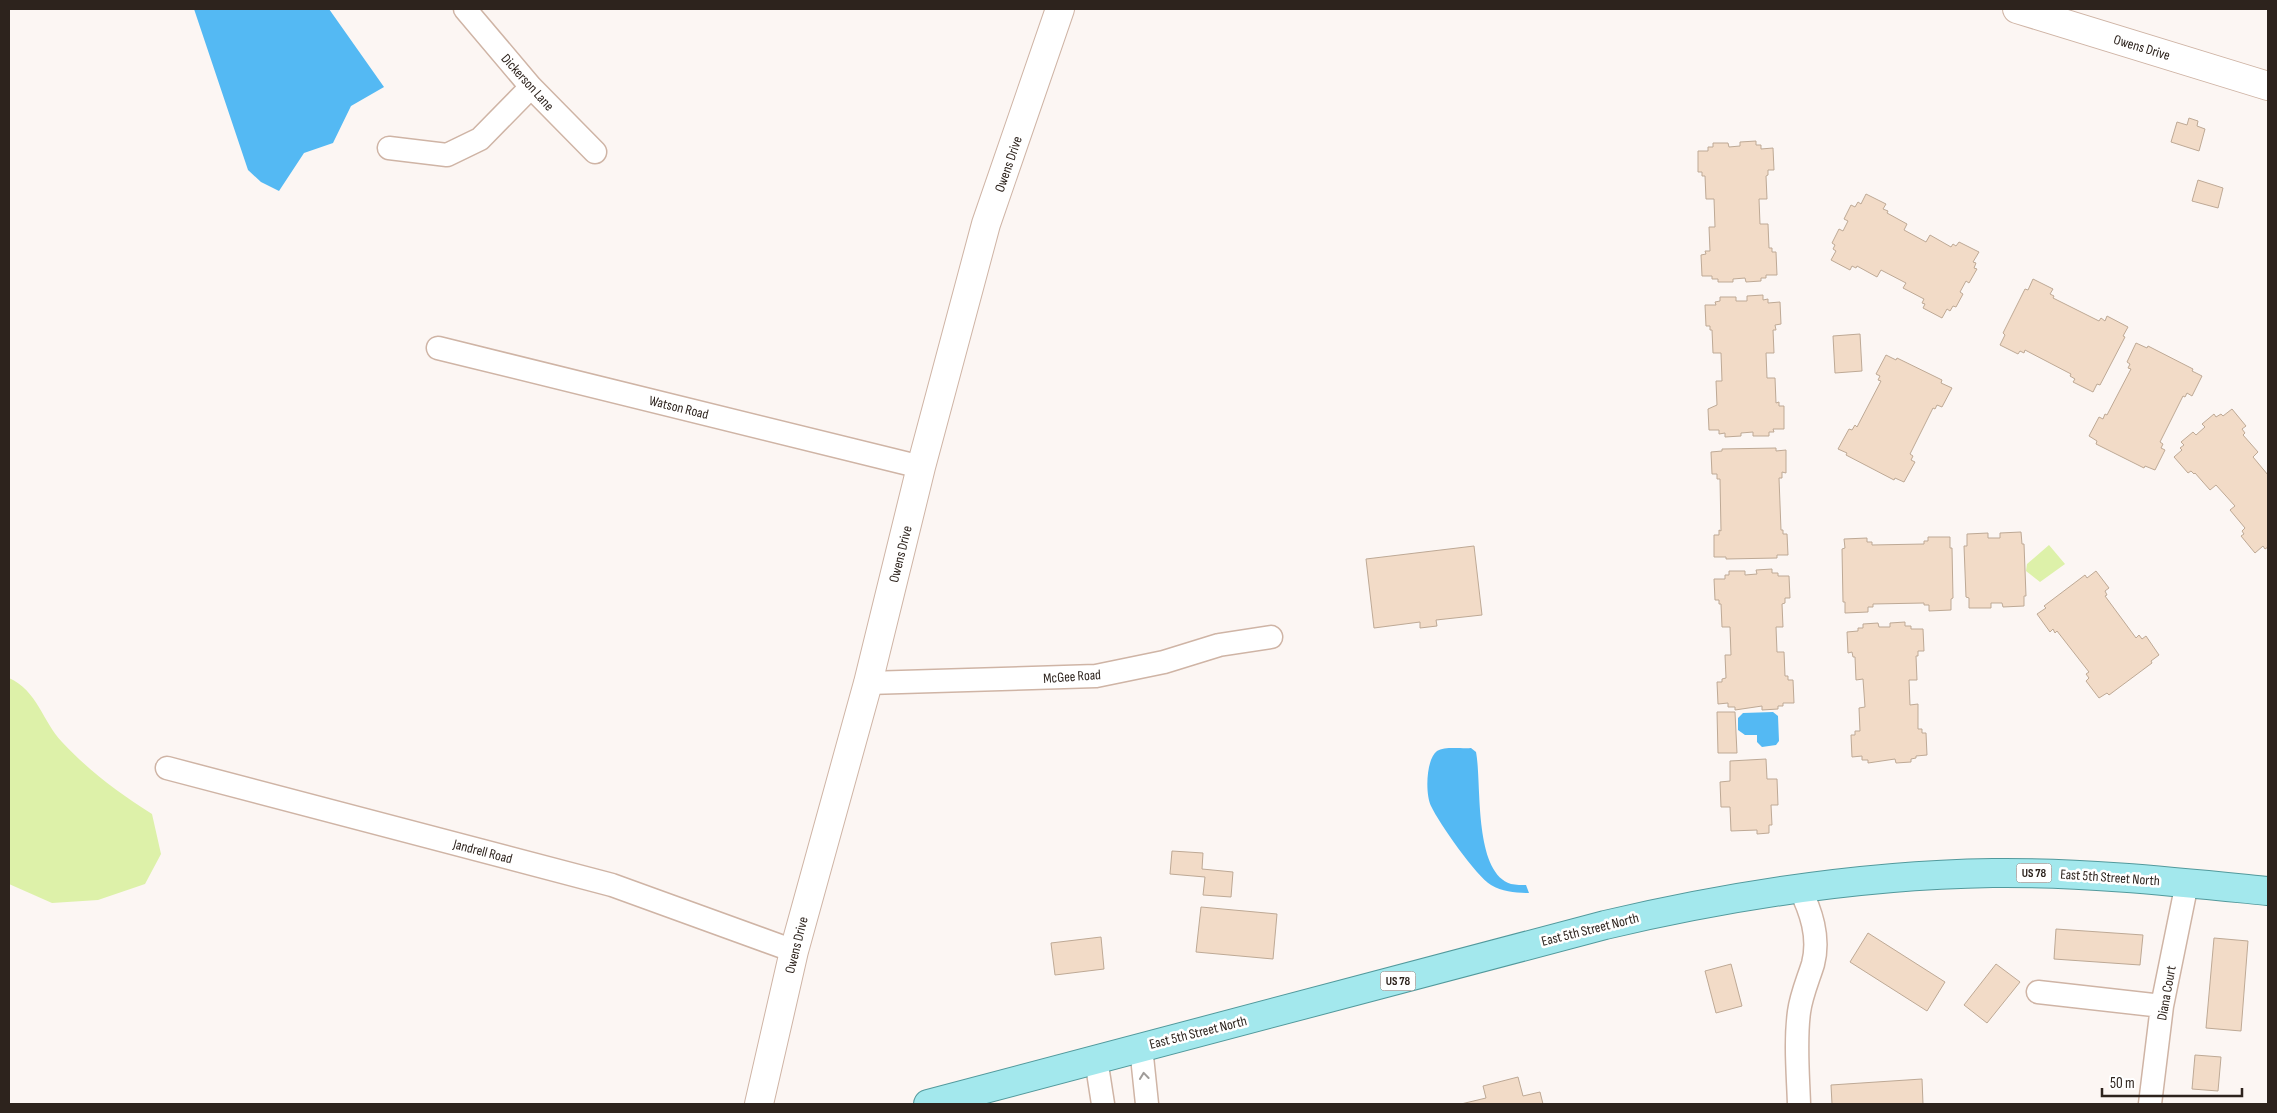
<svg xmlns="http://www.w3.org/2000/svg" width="2277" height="1113" font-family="'Sofia Sans Condensed',sans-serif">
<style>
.green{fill:#ddf1a9}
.water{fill:#54b9f3}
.building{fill:#f2dbc7;stroke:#bea995}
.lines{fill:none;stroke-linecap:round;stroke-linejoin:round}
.minor-casing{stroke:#cfb4a5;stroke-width:25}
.tertiary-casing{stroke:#cfb4a5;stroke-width:30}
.primary-casing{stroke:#52999c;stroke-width:30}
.minor{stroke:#fff;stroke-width:22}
.tertiary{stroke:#fff;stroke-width:28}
.primary{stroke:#a3e8ed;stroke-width:28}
.oneway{stroke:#a09c99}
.labels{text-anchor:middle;stroke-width:5;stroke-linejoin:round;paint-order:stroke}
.shield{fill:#fff;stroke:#6c6561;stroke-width:1}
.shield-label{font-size:12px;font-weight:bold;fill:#2d231d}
.street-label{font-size:14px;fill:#2d231d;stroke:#fff}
</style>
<rect width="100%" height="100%" fill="#fcf6f3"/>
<path class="green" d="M 2049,545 L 2065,564 L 2040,582 L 2026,571 L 2027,564 Z
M 9,678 C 37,690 43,722 62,742 C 89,771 119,793 152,814 L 161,854 L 145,884 L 98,900 L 52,903 L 9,884 Z"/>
<path class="water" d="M 194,9 L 329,9 L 384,87 L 351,106 L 333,143 L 304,153 L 279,191 L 261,182 L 248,170 Z
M 1773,712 L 1778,716 L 1779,741 L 1776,745 L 1762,747 L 1757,742 L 1757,735 L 1745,735 L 1738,730 L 1738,718 L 1743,713 Z
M 1471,748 L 1476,752 C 1482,783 1473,872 1511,884 C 1516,885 1522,885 1526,885 L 1529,893 C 1516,893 1503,892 1491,885 C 1476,876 1439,823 1431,806 C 1425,794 1426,759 1437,751 C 1445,746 1462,749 1471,748 Z"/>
<path class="building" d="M 2189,118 L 2198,121 L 2197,126 L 2205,129 L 2199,151 L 2171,142 L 2177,122 L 2187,125 Z
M 1756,141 L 1756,145 L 1761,145 L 1761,149 L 1773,148 L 1774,170 L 1768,170 L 1768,175 L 1766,176 L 1767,199 L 1759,199 L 1760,224 L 1768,224 L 1769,248 L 1772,248 L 1772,252 L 1776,252 L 1777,275 L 1766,275 L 1766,278 L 1761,278 L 1761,281 L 1746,282 L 1745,278 L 1733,279 L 1733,282 L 1718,282 L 1718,279 L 1712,279 L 1712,276 L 1702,276 L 1701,255 L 1706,254 L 1705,251 L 1710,251 L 1709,227 L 1715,227 L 1714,199 L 1706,199 L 1705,176 L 1702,176 L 1702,172 L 1698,172 L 1698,151 L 1708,151 L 1708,147 L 1713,147 L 1713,143 L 1728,143 L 1729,147 L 1740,146 L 1740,142 Z
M 2198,180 L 2223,188 L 2218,208 L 2192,201 Z
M 1866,194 L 1886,204 L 1883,209 L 1888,211 L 1887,213 L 1907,224 L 1904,230 L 1926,242 L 1930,235 L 1951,247 L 1953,244 L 1956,246 L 1959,242 L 1979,252 L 1973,262 L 1976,263 L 1974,268 L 1977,269 L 1969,283 L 1966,281 L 1960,292 L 1963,294 L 1956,307 L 1953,306 L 1950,311 L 1947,309 L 1942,318 L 1923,308 L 1925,304 L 1922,303 L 1924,299 L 1903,288 L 1906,283 L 1881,270 L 1877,277 L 1857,266 L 1856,268 L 1852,266 L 1850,270 L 1831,260 L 1836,251 L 1833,249 L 1835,245 L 1832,243 L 1839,229 L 1843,231 L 1848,221 L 1844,219 L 1851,205 L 1855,207 L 1858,202 L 1861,204 Z
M 2033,279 L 2053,289 L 2050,294 L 2054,296 L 2053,298 L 2099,321 L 2101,318 L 2105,321 L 2107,316 L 2128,327 L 2123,336 L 2125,337 L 2100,385 L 2097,384 L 2093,392 L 2073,382 L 2075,379 L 2070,376 L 2071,374 L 2025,350 L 2024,353 L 2020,351 L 2018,354 L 2000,345 L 2005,335 L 2003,333 L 2025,289 L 2028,290 Z
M 1763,295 L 1763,300 L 1768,299 L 1768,303 L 1780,302 L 1781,324 L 1775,325 L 1776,330 L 1773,330 L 1774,353 L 1766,353 L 1767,378 L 1775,378 L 1776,403 L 1779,402 L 1779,406 L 1784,406 L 1784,429 L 1773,429 L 1774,432 L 1769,432 L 1769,436 L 1753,436 L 1753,432 L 1741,433 L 1741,436 L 1725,437 L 1725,433 L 1719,434 L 1719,430 L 1709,430 L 1708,409 L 1717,405 L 1716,381 L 1722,381 L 1721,353 L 1713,353 L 1712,330 L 1710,330 L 1710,326 L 1706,326 L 1705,305 L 1716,305 L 1715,302 L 1720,301 L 1720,297 L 1736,297 L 1736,301 L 1747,301 L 1747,296 Z
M 1860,334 L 1862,371 L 1835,373 L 1833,336 Z
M 2136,343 L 2147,348 L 2148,346 L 2193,369 L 2192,371 L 2202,376 L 2192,396 L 2187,393 L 2185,397 L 2183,396 L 2160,442 L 2163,444 L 2161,448 L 2165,450 L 2155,470 L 2145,466 L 2144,468 L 2096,444 L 2097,441 L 2089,436 L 2099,417 L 2103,419 L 2105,414 L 2107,415 L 2131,369 L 2128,368 L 2130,364 L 2127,362 Z
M 1886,355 L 1896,360 L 1897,358 L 1942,380 L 1941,383 L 1952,388 L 1942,407 L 1937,405 L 1935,409 L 1933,408 L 1910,454 L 1913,456 L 1911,460 L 1915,462 L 1904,482 L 1895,478 L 1894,480 L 1846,455 L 1847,453 L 1838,449 L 1849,429 L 1852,430 L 1855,425 L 1857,427 L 1881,381 L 1878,380 L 1880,376 L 1876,374 Z
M 2232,409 L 2246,426 L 2242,429 L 2245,433 L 2243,435 L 2258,452 L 2253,457 L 2268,475 L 2268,547 L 2265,549 L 2263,546 L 2255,553 L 2241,536 L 2244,534 L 2242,531 L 2245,528 L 2230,510 L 2235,506 L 2216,485 L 2210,490 L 2195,473 L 2194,474 L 2191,471 L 2188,473 L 2174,457 L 2182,450 L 2180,448 L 2184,445 L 2181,442 L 2193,432 L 2196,435 L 2205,427 L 2202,424 L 2214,414 L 2216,417 L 2221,414 L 2223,416 Z
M 1776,448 L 1776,451 L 1786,450 L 1786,473 L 1782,472 L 1782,478 L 1779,478 L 1781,530 L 1783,530 L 1783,534 L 1787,534 L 1788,555 L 1777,555 L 1777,558 L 1726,559 L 1726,557 L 1714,557 L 1714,535 L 1719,535 L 1719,530 L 1721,531 L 1720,479 L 1717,479 L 1717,474 L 1712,474 L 1711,452 L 1722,451 L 1722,449 Z
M 2021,532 L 2022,544 L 2024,544 L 2026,596 L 2024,596 L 2024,606 L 2003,607 L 2002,603 L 1991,603 L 1991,608 L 1969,608 L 1969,598 L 1966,597 L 1964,546 L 1967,546 L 1967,534 L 1988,533 L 1988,538 L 2000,538 L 2000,533 Z
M 1928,537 L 1950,537 L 1950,548 L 1952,548 L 1953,598 L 1951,599 L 1951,610 L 1929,611 L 1929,605 L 1924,605 L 1924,603 L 1873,604 L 1873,607 L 1868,607 L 1868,612 L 1845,613 L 1845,602 L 1843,602 L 1842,549 L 1845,548 L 1844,539 L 1867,538 L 1867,542 L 1872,542 L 1872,545 L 1924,544 L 1924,541 L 1928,541 Z
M 1474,546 L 1482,615 L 1436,620 L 1437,626 L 1420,628 L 1420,622 L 1374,628 L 1366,559 Z
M 1772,569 L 1772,573 L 1778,573 L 1778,576 L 1789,576 L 1790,598 L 1785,598 L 1785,603 L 1782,604 L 1783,627 L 1776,627 L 1777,652 L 1784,652 L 1785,676 L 1788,676 L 1788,680 L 1793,680 L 1794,703 L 1783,703 L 1783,706 L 1778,706 L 1778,709 L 1762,710 L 1762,706 L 1735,710 L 1735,707 L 1728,707 L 1728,703 L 1718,704 L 1717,682 L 1722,682 L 1722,679 L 1726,678 L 1725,655 L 1731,655 L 1730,627 L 1722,627 L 1721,604 L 1719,604 L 1719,600 L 1715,600 L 1714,579 L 1725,579 L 1725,575 L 1729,575 L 1729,571 L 1745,571 L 1745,575 L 1757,574 L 1756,570 Z
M 2096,571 L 2109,588 L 2105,591 L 2107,595 L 2105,596 L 2136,638 L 2139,635 L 2142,639 L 2146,636 L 2159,655 L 2151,661 L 2152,663 L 2109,695 L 2107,693 L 2099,698 L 2086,681 L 2089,678 L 2086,674 L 2089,672 L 2057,631 L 2055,633 L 2053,629 L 2050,632 L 2037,614 L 2046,608 L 2044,606 L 2085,575 L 2087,578 Z
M 1905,622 L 1905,626 L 1911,626 L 1911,629 L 1923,629 L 1924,651 L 1918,651 L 1918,656 L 1916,656 L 1917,680 L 1909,680 L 1910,705 L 1918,704 L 1918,729 L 1922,729 L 1922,733 L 1926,733 L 1927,755 L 1916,756 L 1916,758 L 1911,759 L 1911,762 L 1896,763 L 1895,759 L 1868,763 L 1868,760 L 1862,760 L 1862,756 L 1852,757 L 1851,735 L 1855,735 L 1855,731 L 1860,731 L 1859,708 L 1865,707 L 1863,679 L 1856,680 L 1855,657 L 1853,657 L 1852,652 L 1848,653 L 1847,632 L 1858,631 L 1858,628 L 1863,628 L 1863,624 L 1878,623 L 1879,627 L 1890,627 L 1890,623 Z
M 1717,712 L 1735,712 L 1737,753 L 1718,753 Z
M 1766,759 L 1767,779 L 1777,779 L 1778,805 L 1771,805 L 1772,825 L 1769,825 L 1769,833 L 1757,834 L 1757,830 L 1731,831 L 1730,807 L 1721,807 L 1720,782 L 1730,781 L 1730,761 Z
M 1172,851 L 1203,853 L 1202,869 L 1233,872 L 1231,897 L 1203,895 L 1205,877 L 1170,874 Z
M 1201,907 L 1277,914 L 1273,959 L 1196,952 Z
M 2056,929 L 2143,935 L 2140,965 L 2054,959 Z
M 1868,933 L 1945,982 L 1927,1011 L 1850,962 Z
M 1101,937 L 1104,969 L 1055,975 L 1051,943 Z
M 2214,938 L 2248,941 L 2241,1031 L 2206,1028 Z
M 1731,964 L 1742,1006 L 1716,1013 L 1705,971 Z
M 1996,964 L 2020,982 L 1987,1023 L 1964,1005 Z
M 2195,1055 L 2221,1057 L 2218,1091 L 2192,1089 Z
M 1518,1077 L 1523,1096 L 1540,1092 L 1543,1104 L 1461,1104 L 1486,1098 L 1483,1086 Z
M 1922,1079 L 1923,1104 L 1832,1104 L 1831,1085 Z"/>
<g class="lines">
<defs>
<path id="minor" d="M 465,9 L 531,87 L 595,152
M 389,148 L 447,155 L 480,139 L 531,87
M 438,348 L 921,467
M 868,683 L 1096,676 L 1164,662 L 1219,645 L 1271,637
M 167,768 L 612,885 L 794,951
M 2038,992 L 2162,1006
M 1141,1047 L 1147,1104
M 1096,1059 L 1103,1104
M 1799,1104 C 1798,1074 1795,1042 1799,1012 C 1801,996 1808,980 1813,964 C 1820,937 1811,911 1799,887
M 2150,1104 L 2162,1006 L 2187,883"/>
<path id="tertiary" d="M 2017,9 L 2268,86
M 759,1104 L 794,951 L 868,683 L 921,467 L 986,224 L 1060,9"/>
<path id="primary" d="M 928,1104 L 1605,925 C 1733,895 1861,875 1993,873 C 2085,872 2177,882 2268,891"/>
</defs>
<use href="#minor" class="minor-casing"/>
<use href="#tertiary" class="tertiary-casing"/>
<use href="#primary" class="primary-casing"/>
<use href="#minor" class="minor"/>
<use href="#tertiary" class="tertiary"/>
<use href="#primary" class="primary"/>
</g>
<defs><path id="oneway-chevron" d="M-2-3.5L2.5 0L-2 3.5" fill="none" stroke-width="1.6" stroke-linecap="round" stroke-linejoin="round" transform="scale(1.25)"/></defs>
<use class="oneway" href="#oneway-chevron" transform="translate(1144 1076) rotate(-96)"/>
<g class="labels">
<g class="shield">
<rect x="2016.5" y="863.5" width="35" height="19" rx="4"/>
<rect x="1380.5" y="971.5" width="35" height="19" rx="4"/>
</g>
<g class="shield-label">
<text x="2034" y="877">US 78</text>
<text x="1398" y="985">US 78</text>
</g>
<g class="street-label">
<text transform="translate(2142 47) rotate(17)" y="5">Owens Drive</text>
<text transform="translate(528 82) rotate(48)" y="5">Dickerson Lane</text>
<text transform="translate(1008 164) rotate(-71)" y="5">Owens Drive</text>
<text transform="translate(679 407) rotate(14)" y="5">Watson Road</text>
<text transform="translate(900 554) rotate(-76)" y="5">Owens Drive</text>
<text transform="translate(1072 676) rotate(-4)" y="5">McGee Road</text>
<text transform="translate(483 851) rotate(15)" y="5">Jandrell Road</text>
<text transform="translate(2110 877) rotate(4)" y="5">East 5th Street North</text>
<text transform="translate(1590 929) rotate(-14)" y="5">East 5th Street North</text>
<text transform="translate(796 945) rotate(-76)" y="5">Owens Drive</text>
<text transform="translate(2166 993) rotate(-80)" y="5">Diana Court</text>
<text transform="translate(1198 1032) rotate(-14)" y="5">East 5th Street North</text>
</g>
</g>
<rect width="2277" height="1113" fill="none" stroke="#2d231d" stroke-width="20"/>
<path d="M2102 1088v8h140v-8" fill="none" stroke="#2d231d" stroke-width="2.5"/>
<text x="2110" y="1088" font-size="15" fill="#2d231d" stroke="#ffffff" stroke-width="4" paint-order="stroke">50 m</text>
</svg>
